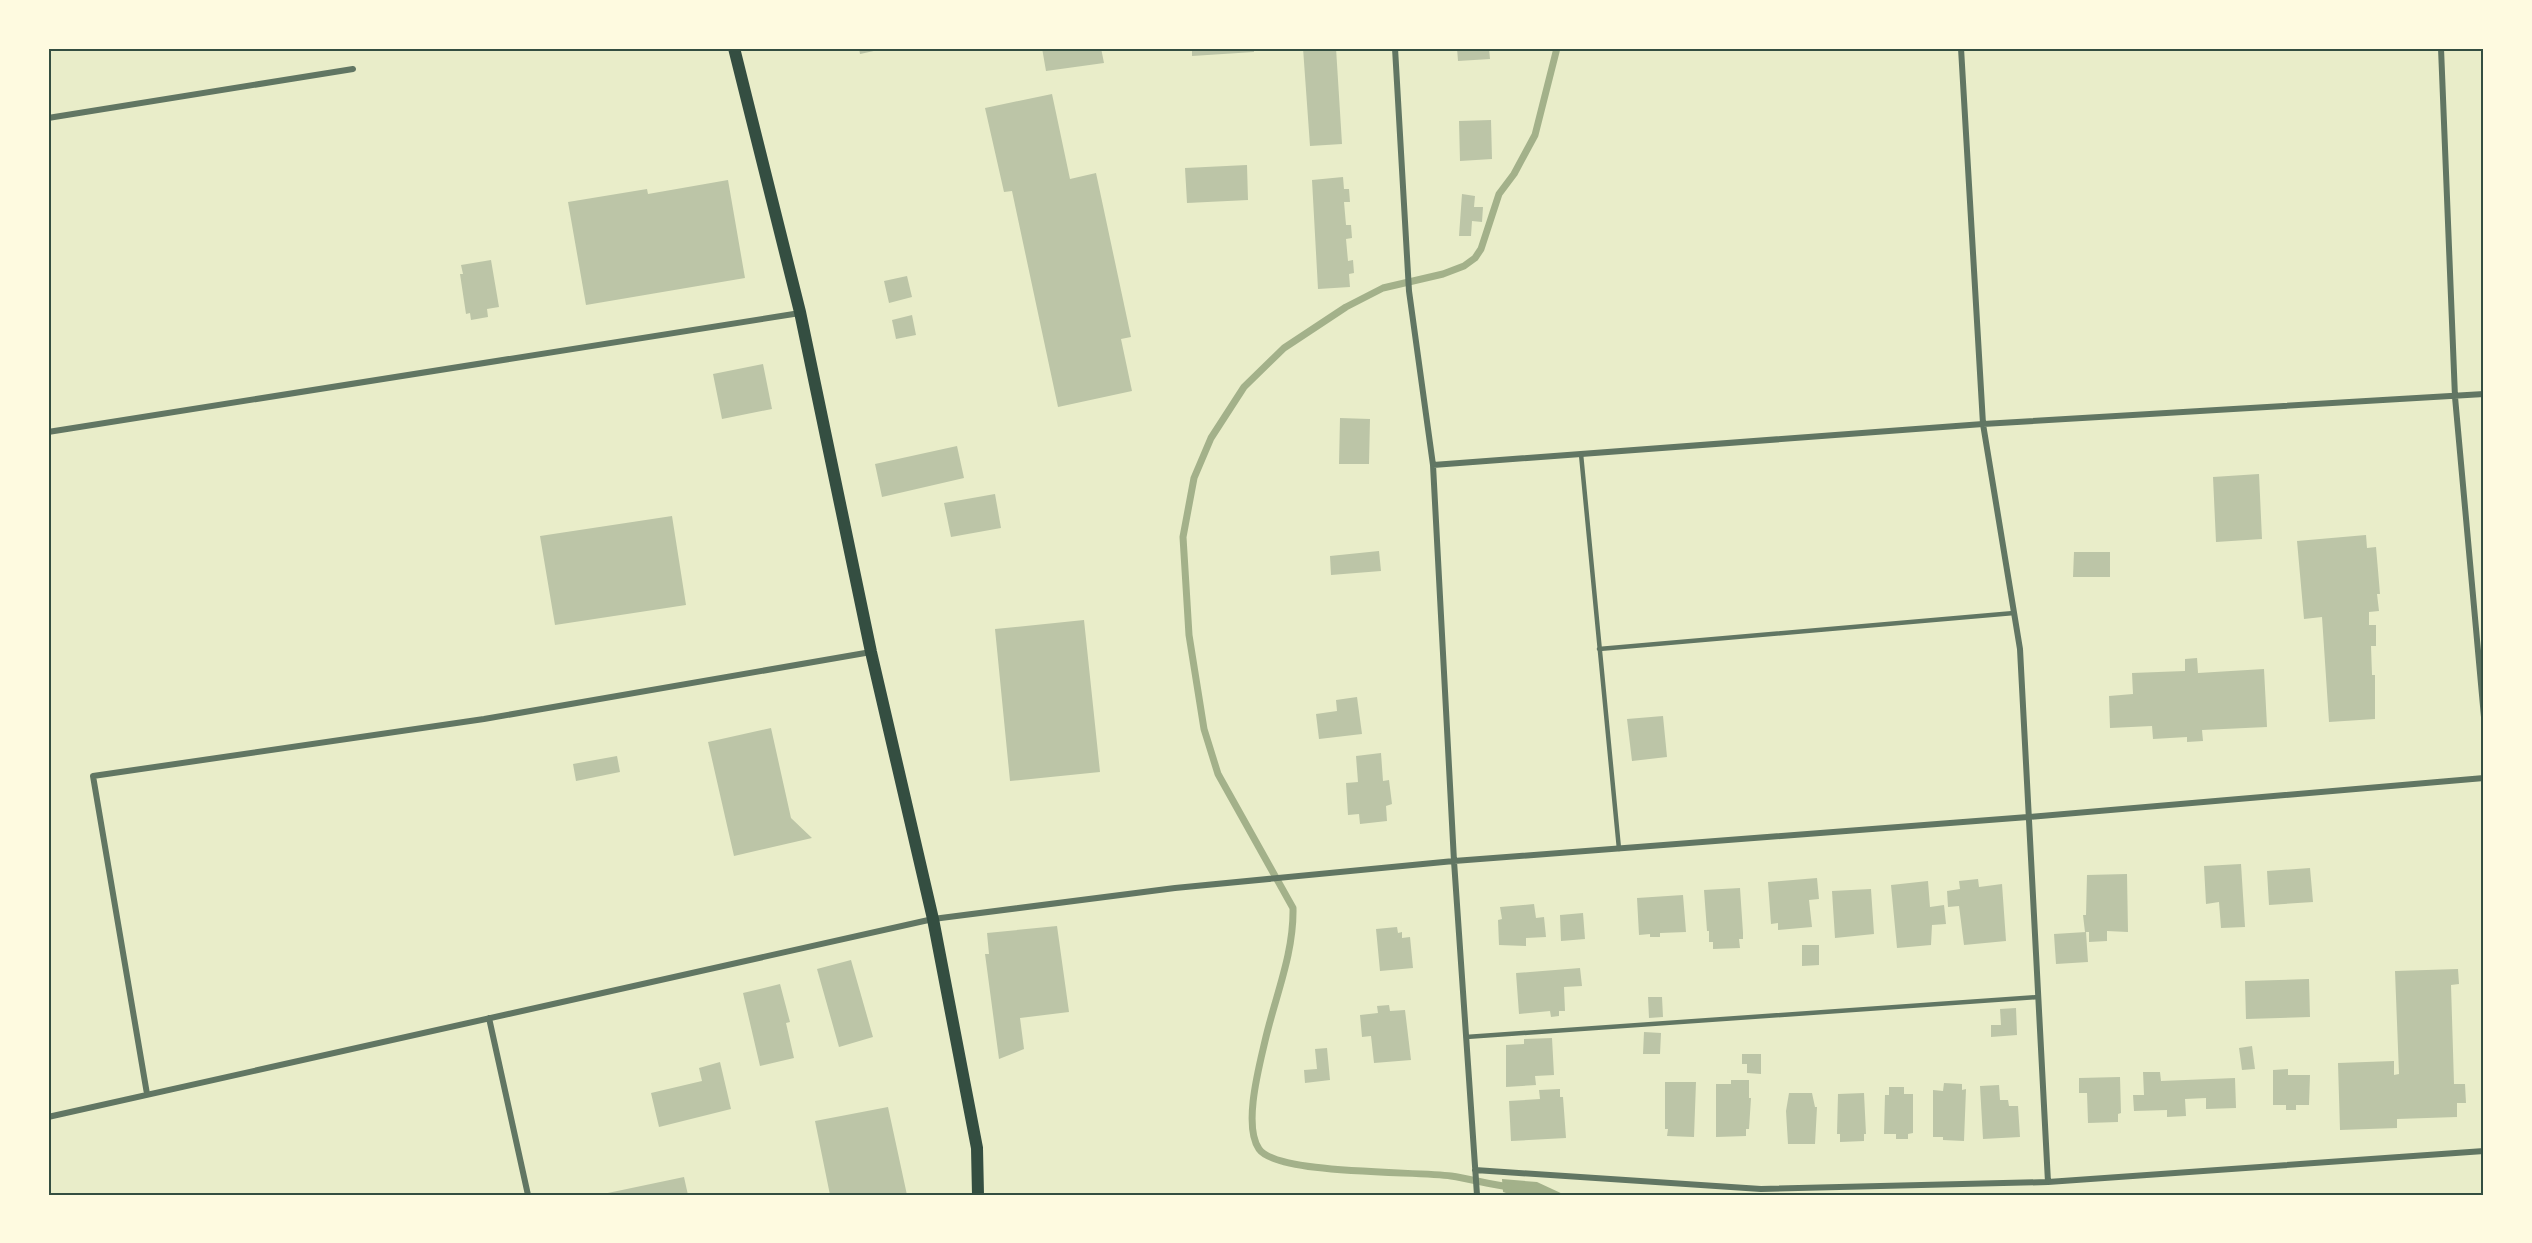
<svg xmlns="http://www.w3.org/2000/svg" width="2532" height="1243" font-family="Overpass,sans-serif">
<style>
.water{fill:#a3b18a}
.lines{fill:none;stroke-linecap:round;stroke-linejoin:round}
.stream{stroke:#a3b18a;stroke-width:7}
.building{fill:#bcc5a7}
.service{stroke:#617663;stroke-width:4.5}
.minor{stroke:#617663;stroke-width:6}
.secondary{stroke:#344e41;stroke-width:12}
.neatline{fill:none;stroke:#344e41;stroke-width:2}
</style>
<rect width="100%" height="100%" fill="#e9edc9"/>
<path class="water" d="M 1502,1179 L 1537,1182 L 1565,1195 L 1512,1195 L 1503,1192 Z"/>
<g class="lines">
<path class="stream" d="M 1509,1187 C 1489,1184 1470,1179 1451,1176 C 1415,1171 1277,1175 1259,1149 C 1243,1126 1259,1067 1265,1041 C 1275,997 1294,954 1293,908 L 1218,774 L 1204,729 L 1189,635 L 1183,537 L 1194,478 L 1211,438 L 1244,387 L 1284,348 L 1346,307 L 1383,288 L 1443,274 L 1464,266 L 1475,258 L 1481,249 L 1499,194 L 1514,174 L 1535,135 L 1557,48"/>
</g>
<path class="building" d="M 859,48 L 883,48 L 883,49 L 860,54 Z
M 1042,48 L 1101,48 L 1104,63 L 1046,71 Z
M 1192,48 L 1254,48 L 1254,52 L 1192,56 Z
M 1303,48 L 1336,48 L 1342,144 L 1310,146 Z
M 1457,48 L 1489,48 L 1490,59 L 1458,61 Z
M 1052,94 L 1070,179 L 1096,173 L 1131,337 L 1121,339 L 1132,391 L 1058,407 L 1012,191 L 1004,192 L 985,108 Z
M 1491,120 L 1492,159 L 1460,161 L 1459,121 Z
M 1247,165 L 1248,200 L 1187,203 L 1185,168 Z
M 1343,177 L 1344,189 L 1349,189 L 1350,202 L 1344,202 L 1346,225 L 1351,225 L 1352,238 L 1346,239 L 1348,261 L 1353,260 L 1354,273 L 1349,274 L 1350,287 L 1318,289 L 1312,180 Z
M 728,180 L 745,278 L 586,305 L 568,202 L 647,189 L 648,194 Z
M 1462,194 L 1475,196 L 1474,207 L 1483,207 L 1482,222 L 1472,221 L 1471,236 L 1459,236 Z
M 491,260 L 499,307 L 487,309 L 488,317 L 471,320 L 470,313 L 466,314 L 460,274 L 463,274 L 461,265 Z
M 907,276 L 912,297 L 889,303 L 884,281 Z
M 912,315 L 916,335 L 896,339 L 892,320 Z
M 763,364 L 772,409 L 722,419 L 713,374 Z
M 1340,418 L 1370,419 L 1369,464 L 1339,464 Z
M 957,446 L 964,478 L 882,497 L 875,464 Z
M 2259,474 L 2262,539 L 2216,542 L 2213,477 Z
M 995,494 L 1001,528 L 951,537 L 944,503 Z
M 672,516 L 686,605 L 555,625 L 540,536 Z
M 2366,535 L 2367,548 L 2376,547 L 2380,594 L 2377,594 L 2379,611 L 2369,612 L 2369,625 L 2376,625 L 2376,646 L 2371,646 L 2372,675 L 2375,675 L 2375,719 L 2329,722 L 2322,617 L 2304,619 L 2297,541 Z
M 1379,551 L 1381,571 L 1331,575 L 1330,556 Z
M 2074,552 L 2110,552 L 2110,577 L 2073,577 Z
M 1084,620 L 1100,772 L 1010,781 L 995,629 Z
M 2197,658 L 2198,673 L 2264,669 L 2267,727 L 2202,730 L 2203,741 L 2187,742 L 2187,737 L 2153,739 L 2152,726 L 2110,728 L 2109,696 L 2133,694 L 2132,673 L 2185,671 L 2185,659 Z
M 1357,697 L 1362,734 L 1319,739 L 1316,714 L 1337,711 L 1336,700 Z
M 1663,716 L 1667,757 L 1632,761 L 1627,719 Z
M 771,728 L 791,818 L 812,838 L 734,856 L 708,742 Z
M 1381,753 L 1383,781 L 1389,780 L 1392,804 L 1386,806 L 1387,821 L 1360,824 L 1359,814 L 1348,815 L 1346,783 L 1358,782 L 1356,756 Z
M 617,756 L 620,772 L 576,781 L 573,764 Z
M 2241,864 L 2245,927 L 2221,928 L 2219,902 L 2206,904 L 2204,866 Z
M 2310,868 L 2313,902 L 2269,905 L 2267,871 Z
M 2127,874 L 2128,932 L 2107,931 L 2107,941 L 2089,942 L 2089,932 L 2085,932 L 2083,915 L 2086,915 L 2087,875 Z
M 1817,878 L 1819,899 L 1809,900 L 1812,927 L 1778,930 L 1778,923 L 1771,924 L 1768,882 Z
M 1978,879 L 1979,887 L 2002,884 L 2006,941 L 1964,945 L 1959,906 L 1948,907 L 1947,891 L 1960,889 L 1959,881 Z
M 1928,881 L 1930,907 L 1944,905 L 1946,924 L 1932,925 L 1931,945 L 1897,948 L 1891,885 Z
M 1740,888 L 1743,933 L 1743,939 L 1739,939 L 1740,948 L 1713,949 L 1713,942 L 1709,942 L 1709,931 L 1707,931 L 1704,890 Z
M 1871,889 L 1874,934 L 1835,938 L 1832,891 Z
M 1683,895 L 1686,932 L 1660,933 L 1660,937 L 1650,937 L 1650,934 L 1639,935 L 1637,898 Z
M 1534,904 L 1536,918 L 1544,917 L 1546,937 L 1526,938 L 1526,946 L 1499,945 L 1498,920 L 1502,919 L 1500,907 Z
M 1583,913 L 1585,939 L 1561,941 L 1560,915 Z
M 1057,926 L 1069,1012 L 1020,1018 L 1024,1049 L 999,1059 L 985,954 L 989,954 L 987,933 Z
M 1397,927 L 1398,933 L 1402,932 L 1402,938 L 1410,937 L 1413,968 L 1380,971 L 1376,929 Z
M 2086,932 L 2088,962 L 2056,964 L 2054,934 Z
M 1802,945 L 1819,945 L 1819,965 L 1802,966 Z
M 851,960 L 873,1037 L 839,1047 L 817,969 Z
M 1580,968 L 1582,986 L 1564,987 L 1565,1011 L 1559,1011 L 1559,1016 L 1551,1017 L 1550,1011 L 1519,1014 L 1516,973 Z
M 2458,969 L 2459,984 L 2451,985 L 2454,1084 L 2465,1084 L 2466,1103 L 2457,1103 L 2457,1117 L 2397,1119 L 2397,1128 L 2340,1130 L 2338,1063 L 2394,1061 L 2394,1075 L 2399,1074 L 2395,971 Z
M 2309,979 L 2310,1017 L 2246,1019 L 2245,981 Z
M 780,984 L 790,1022 L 786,1023 L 794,1058 L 760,1066 L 743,993 Z
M 1648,997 L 1662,997 L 1663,1017 L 1649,1018 Z
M 1389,1005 L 1390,1011 L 1405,1010 L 1411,1060 L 1374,1063 L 1371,1036 L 1362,1037 L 1360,1015 L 1378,1013 L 1377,1006 Z
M 2016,1008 L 2017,1035 L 1991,1037 L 1991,1025 L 2001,1025 L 2000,1009 Z
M 1644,1032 L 1661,1033 L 1660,1054 L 1643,1054 Z
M 1552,1038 L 1554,1075 L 1535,1076 L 1536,1085 L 1506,1087 L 1506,1045 L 1524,1044 L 1524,1039 Z
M 2252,1046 L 2255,1069 L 2242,1070 L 2239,1048 Z
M 1327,1048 L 1330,1080 L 1305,1083 L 1304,1070 L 1317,1069 L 1315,1049 Z
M 1742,1054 L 1761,1054 L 1761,1074 L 1747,1073 L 1747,1064 L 1742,1064 Z
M 720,1062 L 731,1109 L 659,1127 L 651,1093 L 702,1081 L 699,1068 Z
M 2288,1069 L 2288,1075 L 2310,1075 L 2309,1105 L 2296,1105 L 2296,1110 L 2286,1110 L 2286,1105 L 2273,1105 L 2273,1070 Z
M 2143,1072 L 2160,1072 L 2161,1081 L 2235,1078 L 2236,1108 L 2206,1109 L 2206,1098 L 2185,1099 L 2186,1116 L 2167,1117 L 2167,1110 L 2134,1111 L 2133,1095 L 2144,1095 Z
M 2120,1077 L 2121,1113 L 2118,1114 L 2118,1122 L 2088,1123 L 2087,1093 L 2079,1093 L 2079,1078 Z
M 1731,1080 L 1749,1080 L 1749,1098 L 1751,1098 L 1749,1129 L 1746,1129 L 1746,1136 L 1716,1137 L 1716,1084 L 1731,1084 Z
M 1665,1082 L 1696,1082 L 1694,1137 L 1667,1136 L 1668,1129 L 1665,1129 Z
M 1944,1083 L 1962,1084 L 1962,1090 L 1966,1089 L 1964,1141 L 1943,1140 L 1943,1137 L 1933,1137 L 1933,1090 L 1943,1091 Z
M 1999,1085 L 2000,1100 L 2008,1100 L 2009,1106 L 2018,1106 L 2020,1137 L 1983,1139 L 1980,1086 Z
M 1889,1087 L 1904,1087 L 1904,1094 L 1913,1094 L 1913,1133 L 1908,1134 L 1908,1139 L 1896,1139 L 1896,1134 L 1884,1134 L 1885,1095 L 1889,1095 Z
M 1560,1089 L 1560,1097 L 1563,1097 L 1566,1138 L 1511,1141 L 1509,1101 L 1540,1099 L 1539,1090 Z
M 1789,1093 L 1812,1093 L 1815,1107 L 1817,1107 L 1815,1144 L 1788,1144 L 1786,1111 Z
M 1864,1093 L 1866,1134 L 1864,1134 L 1864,1141 L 1840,1142 L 1840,1134 L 1837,1134 L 1838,1094 Z
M 888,1107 L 907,1195 L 830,1195 L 815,1121 Z
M 684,1177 L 688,1195 L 603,1195 L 603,1194 Z"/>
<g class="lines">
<path class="service" d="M 1581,454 L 1619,849
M 1599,649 L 2014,613
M 1466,1037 L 2038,997"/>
<path class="minor" d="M 1395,48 L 1409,291 L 1433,465 L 1454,861 L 1477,1195
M 1961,48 L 1983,424 L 2020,649 L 2048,1182
M 2441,48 L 2455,397 L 2484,717
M 48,118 L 353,69
M 48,432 L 800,313
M 1433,465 L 1983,424 L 2484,394
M 489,1018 L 528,1195
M 147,1094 L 93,776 L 484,719 L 871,652
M 48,1117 L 933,919 L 1175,888 L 1454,861 L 2028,817 L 2484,778
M 1475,1170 L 1761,1189 L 2048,1182 L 2484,1151"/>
<path class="secondary" d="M 734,48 L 800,312 L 871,652 L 933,919 L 977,1148 L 978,1195"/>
</g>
<rect width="2532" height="1243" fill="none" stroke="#fefae0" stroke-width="99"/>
<rect x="50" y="50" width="2432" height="1144" class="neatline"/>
</svg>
